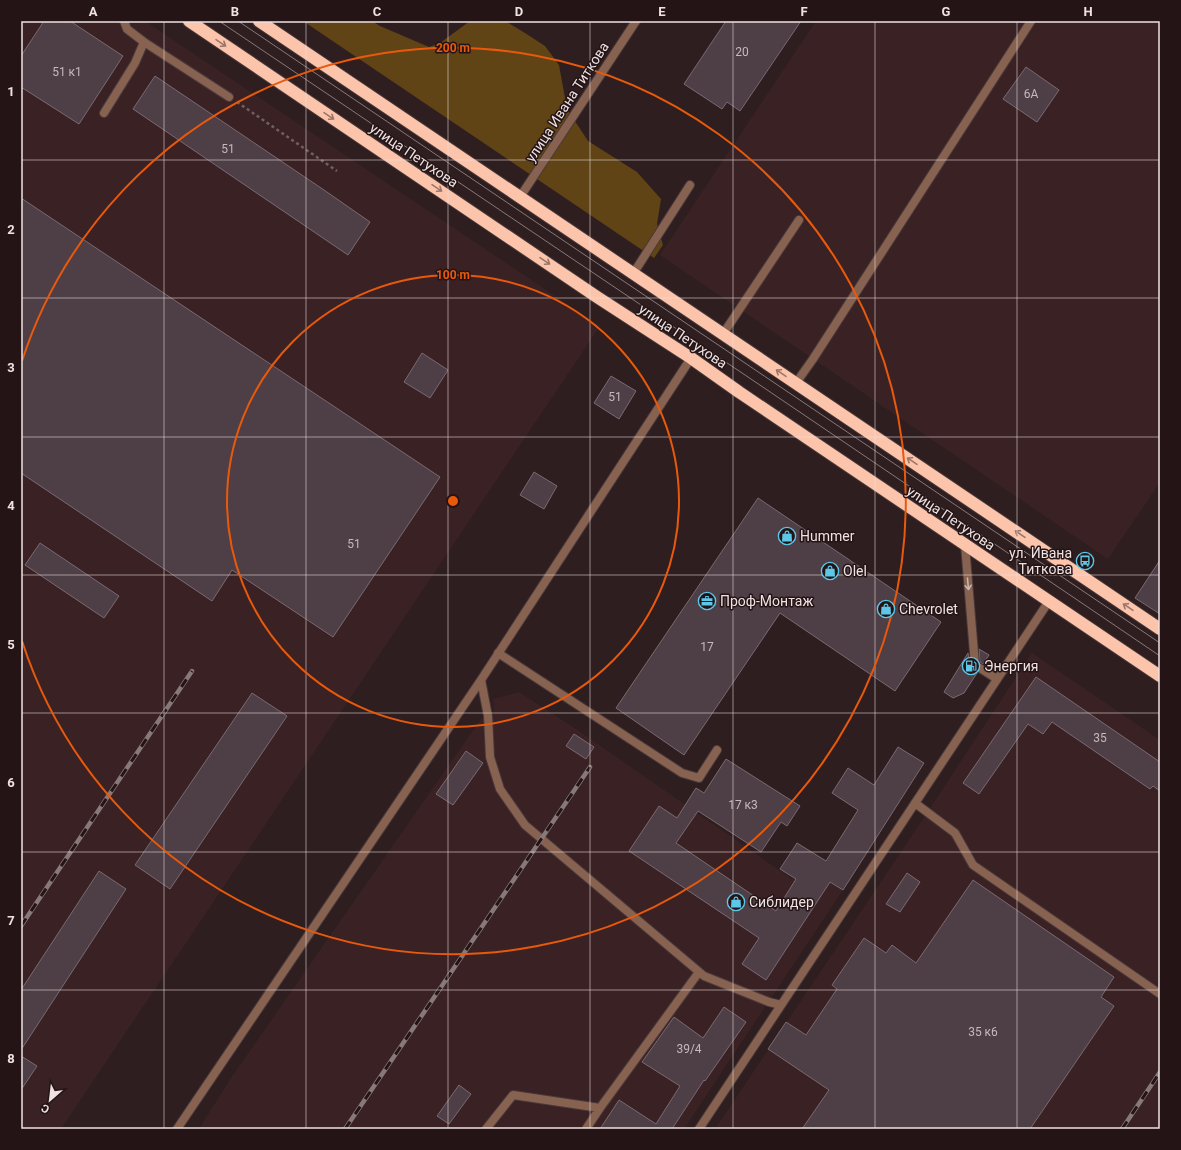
<svg xmlns="http://www.w3.org/2000/svg" width="1181" height="1150" font-family="Roboto,sans-serif">
<style>
.built{fill:#3a2224}
.forest{fill:#604415}
.building{fill:#4e3e46;stroke:#7b6973}
.lines{fill:none;stroke-linecap:round;stroke-linejoin:round}
.lane-casing{stroke:#49393a;stroke-width:10}
.street-casing{stroke:#49393a;stroke-width:10}
.highway-casing{stroke:#49393a;stroke-width:14}
.path{stroke:#6f6161;stroke-width:2.5;stroke-dasharray:3 3;stroke-linecap:butt}
.lane{stroke:#876251;stroke-width:8}
.street{stroke:#876251;stroke-width:8}
.highway{stroke:#fcc4ab;stroke-width:12}
.tram{stroke:#877979;stroke-width:1}
.rail-casing{stroke:#877979;stroke-width:4.5}
.rail{stroke:#241416;stroke-width:3;stroke-dasharray:9;stroke-linecap:butt}
.oneway{stroke:#9b7568}
.oneway2{stroke:#cab5af}
.grid{fill:none;stroke:#eee2e2;stroke-width:1;stroke-opacity:0.55}
.ring{fill:none;stroke:#e8590c;stroke-width:2}
.labels{text-anchor:middle;stroke-width:3;stroke-linejoin:round;paint-order:stroke}
.number-label{font-size:12px;fill:#c6b9bb}
.street-label{font-size:14px;fill:#eee2e2;stroke:#241416}
.poi-label{font-size:14px;fill:#eee2e2;stroke:#241416;text-anchor:start}
.centre{fill:#e8590c;stroke:#241416;stroke-width:2}
.ring-label{font-size:12px;text-anchor:middle;font-weight:bold;fill:#e8590c;stroke:#241416;stroke-width:3;stroke-linejoin:round;paint-order:stroke}
.neatline{fill:none;stroke:#eee2e2;stroke-width:1.5}
.grid-label{font-size:13px;text-anchor:middle;font-weight:bold;fill:#eee2e2}
</style>
<rect width="100%" height="100%" fill="#2e1e1f"/>
<path class="built" d="M 21,21 L 145,21 L 600,326 L 61,1129 L 21,1129 Z
M 816,21 L 1160,21 L 1160,482 L 1108,559 L 660,255 Z
M 1032,653 L 1160,740 L 1160,1129 L 715,1129 L 923,819 Z
M 519,692 L 576,729 L 792,879 L 802,864 L 843,890 L 684,1129 L 199,1129 L 231,1078 L 481,719 L 494,714 L 493,699 Z"/>
<path class="forest" d="M 303,21 L 372,21 L 380,26 L 429,47 L 440,43 L 470,21 L 505,21 L 525,33 L 545,46 L 559,65 L 567,109 L 588,141 L 637,172 L 661,199 L 657,224 L 663,245 L 654,258 Z"/>
<path class="building" d="M 44,21 L 70,21 L 123,56 L 79,124 L 21,87 L 21,56 Z
M 726,21 L 801,21 L 740,111 L 727,102 L 722,109 L 684,84 Z
M 1026,67 L 1059,90 L 1037,122 L 1003,99 Z
M 155,76 L 324,190 L 370,222 L 348,255 L 133,109 Z
M 21,198 L 440,477 L 333,637 L 232,570 L 212,601 L 21,473 Z
M 422,353 L 448,370 L 430,398 L 404,382 Z
M 611,376 L 636,391 L 619,419 L 594,403 Z
M 534,472 L 557,486 L 544,509 L 520,495 Z
M 758,498 L 941,622 L 895,691 L 780,613 L 684,755 L 616,708 Z
M 40,543 L 119,596 L 104,618 L 25,565 Z
M 1160,560 L 1160,614 L 1135,598 Z
M 979,649 L 989,655 L 983,664 L 980,662 Z
M 968,653 L 970,668 L 977,673 L 964,693 L 953,698 L 944,692 Z
M 1036,677 L 1160,762 L 1160,791 L 1153,786 L 1150,789 L 1052,722 L 1043,734 L 1028,724 L 979,794 L 963,783 Z
M 252,693 L 287,716 L 170,889 L 135,865 Z
M 574,734 L 594,747 L 586,759 L 566,746 Z
M 898,747 L 924,763 L 843,890 L 830,882 L 766,980 L 742,964 L 759,938 L 629,851 L 659,806 L 677,818 L 696,788 L 704,793 L 726,759 L 800,806 L 787,826 L 781,822 L 761,852 L 698,811 L 676,843 L 776,911 L 796,879 L 780,869 L 797,843 L 826,861 L 858,810 L 832,793 L 848,768 L 874,785 Z
M 466,751 L 483,763 L 453,805 L 436,794 Z
M 99,871 L 126,889 L 21,1050 L 21,990 Z
M 907,873 L 920,882 L 900,912 L 886,904 Z
M 973,880 L 1114,977 L 1101,997 L 1114,1006 L 1030,1129 L 802,1129 L 829,1090 L 768,1049 L 786,1022 L 806,1035 L 837,989 L 832,985 L 864,938 L 886,953 L 892,945 L 916,963 Z
M 724,1007 L 746,1022 L 705,1081 L 704,1080 L 672,1129 L 600,1129 L 619,1100 L 656,1124 L 680,1086 L 642,1062 L 674,1017 L 703,1038 Z
M 21,1056 L 37,1066 L 21,1090 Z
M 459,1085 L 471,1094 L 449,1124 L 437,1116 Z"/>
<g class="lines">
<defs>
<path id="lane" d="M 124,21 L 127,29 L 144,42 L 229,97
M 104,113 L 135,63 L 144,42
M 633,274 L 690,185
M 723,334 L 799,220
M 796,383 L 813,359 L 1031,21
M 965,545 L 975,665 L 997,679
M 498,653 L 682,773 L 699,778 L 717,750
M 481,680 L 488,716 L 490,757 L 500,789 L 525,825 L 704,976 L 769,1002 L 781,1005
M 915,803 L 955,833 L 973,865 L 1160,994
M 177,1129 L 481,680 L 691,358
M 486,1129 L 513,1095 L 600,1108 L 699,972
M 586,1129 L 600,1108
M 699,1129 L 1049,601"/>
<path id="street" d="M 520,197 L 636,21"/>
<path id="highway" d="M 189,21 L 597,297 L 691,358 L 739,392 L 1160,676
M 259,21 L 1160,629"/>
</defs>
<use href="#lane" class="lane-casing"/>
<use href="#street" class="street-casing"/>
<use href="#highway" class="highway-casing"/>
<path class="path" d="M 237,102 L 337,171"/>
<use href="#lane" class="lane"/>
<use href="#street" class="street"/>
<use href="#highway" class="highway"/>
<path class="tram" d="M 219,21 L 748,377 L 1160,656
M 238,21 L 1160,643"/>
<defs>
<path id="rail" d="M 21,926 L 192,671
M 345,1129 L 590,767
M 1122,1129 L 1160,1072"/>
</defs>
<use href="#rail" class="rail-casing"/>
<use href="#rail" class="rail"/>
</g>
<defs><path id="oneway-shaft" d="M-6 0H5M1.5-3L5.5 0L1.5 3" fill="none" stroke-width="1.6" stroke-linecap="round" stroke-linejoin="round"/></defs>
<g class="oneway">
<use href="#oneway-shaft" transform="translate(221 43) rotate(34)"/>
<use href="#oneway-shaft" transform="translate(329 116) rotate(34)"/>
<use href="#oneway-shaft" transform="translate(437 188) rotate(34)"/>
<use href="#oneway-shaft" transform="translate(545 261) rotate(34)"/>
<use href="#oneway-shaft" transform="translate(781 373) rotate(-146)"/>
<use href="#oneway-shaft" transform="translate(912 461) rotate(-146)"/>
<use href="#oneway-shaft" transform="translate(1020 534) rotate(-146)"/>
<use href="#oneway-shaft" transform="translate(1128 607) rotate(-146)"/>
</g>
<use class="oneway2" href="#oneway-shaft" transform="translate(968 584) rotate(85)"/>
<path class="grid" d="M 164,21 L 164,1129M 306,21 L 306,1129M 448,21 L 448,1129M 590,21 L 590,1129M 733,21 L 733,1129M 875,21 L 875,1129M 1017,21 L 1017,1129M 21,160 L 1160,160M 21,298 L 1160,298M 21,437 L 1160,437M 21,575 L 1160,575M 21,713 L 1160,713M 21,852 L 1160,852M 21,990 L 1160,990"/>
<g class="ring">
<circle cx="453" cy="501" r="226"/>
<path d="M22 361A453 453 0 1 1 22 641"/>
</g>
<defs>
<symbol id="shop-ring" viewBox="-11 -11 22 22"><circle r="9.5" fill="#241416" stroke="#5dc7e8" stroke-width="1.5"/><path d="M-5-2.5h2.3a2.7 3.5 0 0 1 5.4 0H5L5.5 6h-11ZM-1.5-2.5h3a1.5 2.3 0 0 0-3 0Z" fill="#5dc7e8"/></symbol>
<symbol id="bus-ring" viewBox="-11 -11 22 22"><circle r="9.5" fill="#241416" stroke="#5dc7e8" stroke-width="1.5"/><path d="M-5-6H5V4H4V6H2V4H-2V6H-4V4H-5ZM-3.5-4V0h7V-4ZM-3.5 1.2v1.5H-2V1.2ZM2 1.2v1.5H3.5V1.2Z" fill="#5dc7e8"/></symbol>
<symbol id="office-ring" viewBox="-11 -11 22 22"><circle r="9.5" fill="#241416" stroke="#5dc7e8" stroke-width="1.5"/><path d="M-6-3h4V-5.5h4V-3h4V5H-6ZM-1-4.5V-3h2v-1.5ZM-6 0V1H6V0Z" fill="#5dc7e8"/></symbol>
<symbol id="fuel-ring" viewBox="-11 -11 22 22"><circle r="9.5" fill="#241416" stroke="#5dc7e8" stroke-width="1.5"/><path d="M-5.5-6h7V0h2V4h1.3V-2.5L3-4.5l.8-.8L6-3V5H2.5V1h-1V6h-7ZM-4.2-4.7v3.2H.2V-4.7Z" fill="#5dc7e8"/></symbol>
</defs>
<g fill-rule="evenodd">
<use href="#shop-ring" x="777" y="526" width="20" height="20"/>
<use href="#bus-ring" x="1075" y="551" width="20" height="20"/>
<use href="#shop-ring" x="820" y="561" width="20" height="20"/>
<use href="#office-ring" x="697" y="591" width="20" height="20"/>
<use href="#shop-ring" x="876" y="599" width="20" height="20"/>
<use href="#fuel-ring" x="961" y="656" width="20" height="20"/>
<use href="#shop-ring" x="726" y="892" width="20" height="20"/>
</g>
<g class="labels">
<g class="number-label">
<text x="742" y="56">20</text>
<text x="67" y="76">51 к1</text>
<text x="1031" y="98">6А</text>
<text x="228" y="153">51</text>
<text x="615" y="401">51</text>
<text x="354" y="548">51</text>
<text x="707" y="651">17</text>
<text x="1100" y="742">35</text>
<text x="743" y="809">17 к3</text>
<text x="983" y="1036">35 к6</text>
<text x="689" y="1053">39/4</text>
</g>
<g class="street-label">
<text transform="translate(567 102) rotate(-57)" y="5">улица Ивана Титкова</text>
<text transform="translate(414 155) rotate(34)" y="5">улица Петухова</text>
<text transform="translate(683 336) rotate(34)" y="5">улица Петухова</text>
<text transform="translate(951 518) rotate(34)" y="5">улица Петухова</text>
</g>
<g class="poi-label">
<text x="800" y="541">Hummer</text>
<text x="1072" y="558" text-anchor="end">ул. Ивана<tspan x="1072" dy="16">Титкова</tspan></text>
<text x="843" y="576">Olel</text>
<text x="720" y="606">Проф-Монтаж</text>
<text x="899" y="614">Chevrolet</text>
<text x="984" y="671">Энергия</text>
<text x="749" y="907">Сиблидер</text>
</g>
</g>
<circle cx="453" cy="501" r="6" class="centre"/>
<g class="ring-label">
<text x="453" y="52">200 m</text>
<text x="453" y="279">100 m</text>
</g>
<rect width="1181" height="1150" fill="none" stroke="#241416" stroke-width="44"/>
<g transform="translate(50 1100) rotate(208)" stroke="#241416" stroke-width="3" paint-order="stroke">
<path d="M0-3L7 15L0 10L-7 15Z" fill="#eee2e2"/>
<text y="-6" font-size="11" font-weight="bold" text-anchor="middle" fill="#eee2e2">С</text>
</g>
<rect x="22" y="22" width="1137" height="1106" class="neatline"/>
<g class="grid-label">
<text x="93" y="16">A</text>
<text x="235" y="16">B</text>
<text x="377" y="16">C</text>
<text x="519" y="16">D</text>
<text x="662" y="16">E</text>
<text x="804" y="16">F</text>
<text x="946" y="16">G</text>
<text x="1088" y="16">H</text>
<text x="11" y="96">1</text>
<text x="11" y="234">2</text>
<text x="11" y="372">3</text>
<text x="11" y="510">4</text>
<text x="11" y="649">5</text>
<text x="11" y="787">6</text>
<text x="11" y="925">7</text>
<text x="11" y="1063">8</text>
</g>
</svg>
